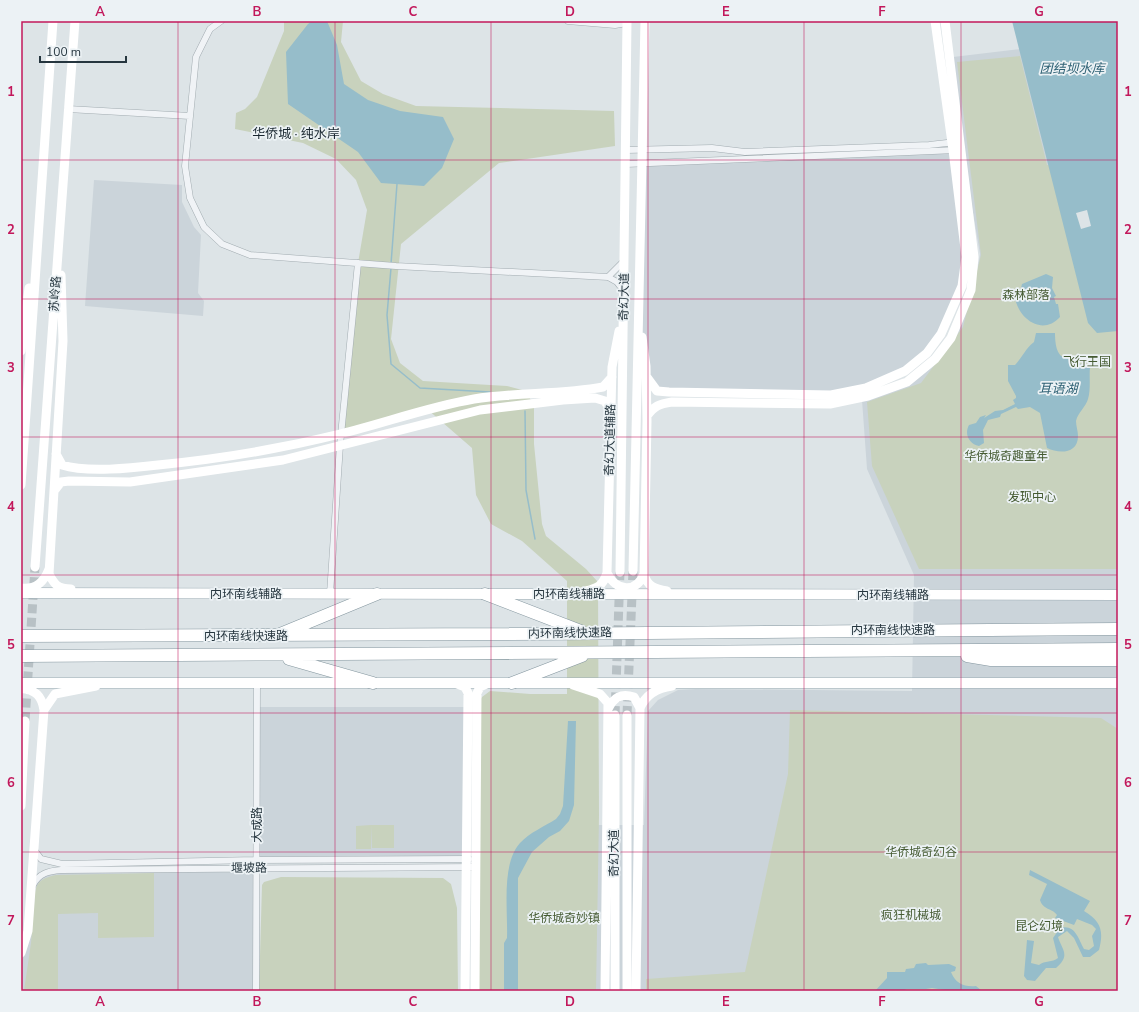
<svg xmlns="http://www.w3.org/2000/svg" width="1139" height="1012" font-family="'Nunito Sans','Noto Sans SC',sans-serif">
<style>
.built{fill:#cbd4da}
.green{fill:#c8d2bd}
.water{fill:#96bdca}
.pier{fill:#dde4e7}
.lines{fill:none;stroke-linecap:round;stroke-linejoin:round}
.stream{stroke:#96bdca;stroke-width:1.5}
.secondary-tunnel{stroke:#b8c1c5;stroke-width:9;stroke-dasharray:9 4.5;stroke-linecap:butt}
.street-casing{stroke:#a2acb1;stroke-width:7}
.primary-casing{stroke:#9cacb4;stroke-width:11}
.highway-casing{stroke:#84969f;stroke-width:13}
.street{stroke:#f0f3f6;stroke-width:6}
.secondary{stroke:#fff;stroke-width:9}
.primary{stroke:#fff;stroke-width:10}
.highway{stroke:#fff;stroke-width:12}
.grid{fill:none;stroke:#c2185b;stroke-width:1;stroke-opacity:0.55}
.labels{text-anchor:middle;stroke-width:3.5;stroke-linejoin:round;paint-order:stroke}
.street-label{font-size:12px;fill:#26363f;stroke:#ecf2f5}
.park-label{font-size:12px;fill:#455b32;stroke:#ecf2f5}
.water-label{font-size:13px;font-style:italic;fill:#2e6174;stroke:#ecf2f5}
.neighbourhood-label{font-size:13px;fill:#18262f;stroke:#ecf2f5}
.neatline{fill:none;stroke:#c2185b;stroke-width:1.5}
.grid-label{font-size:13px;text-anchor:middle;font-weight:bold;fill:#c2185b}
</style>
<rect width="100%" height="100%" fill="#dde4e7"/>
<path class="built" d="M 1021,49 L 1118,146 L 1118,991 L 509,991 L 596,825 L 644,825 L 648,711 L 658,700 L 678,690 L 696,689 L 912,691 L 914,575 L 867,469 L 862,400 L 912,383 L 937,361 L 974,292 L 980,254 L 972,207 L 953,57 Z
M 953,150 L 966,257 L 962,286 L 941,334 L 905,371 L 831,395 L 669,392 L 651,384 L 638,311 L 641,163 Z
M 94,180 L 182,185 L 182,202 L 194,227 L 201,235 L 198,293 L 204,301 L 203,316 L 85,306 Z
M 257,707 L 468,707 L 467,859 L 257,860 Z
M 257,868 L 256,991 L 21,991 L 21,953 L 31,888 L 49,871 Z"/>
<path class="green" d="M 284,21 L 343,21 L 341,42 L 361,81 L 383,94 L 416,106 L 614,111 L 615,146 L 499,163 L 401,244 L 391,339 L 400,363 L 423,381 L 507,386 L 526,391 L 534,406 L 534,444 L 542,524 L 546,536 L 586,569 L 598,582 L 599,815 L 596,991 L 475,991 L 479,702 L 482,697 L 490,691 L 530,694 L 567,694 L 567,581 L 522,541 L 491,524 L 476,495 L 472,448 L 427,409 L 341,434 L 358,263 L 367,210 L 356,180 L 336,159 L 303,143 L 235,129 L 236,113 L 245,109 L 257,97 L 284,31 Z
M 1020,56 L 1047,165 L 1118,165 L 1118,569 L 919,569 L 872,466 L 867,402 L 921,383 L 963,327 L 981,255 L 957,62 Z
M 790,710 L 1101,718 L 1118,729 L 1118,991 L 646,991 L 646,979 L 745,972 L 788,774 Z
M 371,825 L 394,825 L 394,848 L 372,848 Z
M 371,825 L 371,849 L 356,849 L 356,826 Z
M 154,873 L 154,937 L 98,938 L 98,913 L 58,914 L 58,991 L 24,991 L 31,943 L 35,892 C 37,880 44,878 56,875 Z
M 281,877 L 443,878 L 451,884 L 457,908 L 458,991 L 259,991 L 262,885 L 264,882 Z"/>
<path class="water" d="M 312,21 L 327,21 L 337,45 L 344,84 L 368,100 L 400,111 L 443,117 L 454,139 L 442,168 L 424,186 L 381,183 L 358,152 L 288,104 L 286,52 L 308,24 Z
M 1012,21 L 1118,21 L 1118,331 L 1097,333 L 1088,323 Z
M 1046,274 L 1053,277 L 1052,288 L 1056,296 L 1054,297 L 1056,304 L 1058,304 L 1060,317 C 1043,336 1019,320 1015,298 L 1020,292 L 1022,284 Z
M 1036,333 L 1055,333 C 1055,341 1056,357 1066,358 C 1070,359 1072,357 1076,359 L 1078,363 L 1082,365 L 1086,364 L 1090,367 C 1089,377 1091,389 1088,399 C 1086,407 1078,412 1076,421 C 1076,426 1078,431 1078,436 C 1078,454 1059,454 1047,448 L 1040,413 L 1030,407 L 1018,409 L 1016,407 L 1001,414 L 1000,417 L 988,420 L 983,430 L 984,443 L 979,446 C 969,444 964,434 969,425 L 976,423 L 980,417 L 986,415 L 984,418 L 995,411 L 1003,410 L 1015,404 L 1013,400 L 1016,398 L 1016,396 L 1008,381 L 1008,365 L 1015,365 C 1022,358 1025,349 1034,342 Z
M 568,721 L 576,721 L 574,805 L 569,821 L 560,831 L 549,837 L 532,852 L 518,878 L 518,991 L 504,991 L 504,943 L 507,938 C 508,910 501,864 520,843 C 529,833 545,826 556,819 L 560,814 L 563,806 Z
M 1030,870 L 1090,901 L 1084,911 C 1101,921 1104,931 1099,950 L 1090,957 L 1083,957 L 1074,938 L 1067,931 L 1058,937 C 1062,950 1071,955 1056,968 L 1046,968 L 1035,981 L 1027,980 L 1024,976 L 1027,940 L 1034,941 L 1031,963 L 1039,965 C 1045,960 1052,963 1058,958 L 1053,938 L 1060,928 C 1075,924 1078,938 1084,949 L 1089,950 L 1094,946 L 1092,936 L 1096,929 L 1092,925 L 1077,919 L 1074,925 L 1055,918 L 1057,915 C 1052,908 1043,910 1040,900 L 1047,884 L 1029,875 Z
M 926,963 L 928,965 L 949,964 L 956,967 L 955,971 L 951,972 C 956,984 964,987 976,986 L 982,991 L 951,991 L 932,988 L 926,989 L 907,989 L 902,991 L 875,991 L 887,978 L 887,972 L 905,972 L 906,969 L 914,968 L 916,964 Z"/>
<path class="pier" d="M 1087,210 L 1091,226 L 1081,229 L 1076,213 Z"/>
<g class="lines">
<path class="stream" d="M 391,264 L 397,184
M 391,268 L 387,315 L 391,364 L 420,388 L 490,392
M 525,411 L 526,490 L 535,539"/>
<path class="secondary-tunnel" d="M 615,715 L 620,572
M 627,715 L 633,571
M 25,721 L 35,567"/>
<defs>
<path id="street" d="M 221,21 L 210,29 L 196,57 L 185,166 L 190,198 L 204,227 L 222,244 L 250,255 L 396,266 L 608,277 L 617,282 L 624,291
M 568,21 L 615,25 L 627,23
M 68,109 L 190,116
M 626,150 L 712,148 L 745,152 L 929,145 L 956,142
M 626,164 L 956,150
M 608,277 L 624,261
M 330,594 L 340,445 L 358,263
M 34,850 L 41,859 L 62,864 L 257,860 L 469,859
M 33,885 C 39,873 49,871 61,870 L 476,867
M 256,991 L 257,683"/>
<path id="primary" d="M 21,593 L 1118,595
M 21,683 L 1118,683"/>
<path id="highway" d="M 485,594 L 581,631
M 280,634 L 377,594
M 21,636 C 387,637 752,631 1118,629
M 21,656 L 1118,649
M 967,656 L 991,660 L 1118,660
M 289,659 L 373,683
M 512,683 L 582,656"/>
</defs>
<use href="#street" class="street-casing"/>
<use href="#primary" class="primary-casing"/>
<use href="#highway" class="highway-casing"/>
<use href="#street" class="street"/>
<path class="secondary" d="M 61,275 L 63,341 L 49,574 C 55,586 58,588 71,589
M 642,337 L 646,366 L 647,421 L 644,574 C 647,587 656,589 667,591
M 21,351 L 29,288
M 646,376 L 657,391 L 669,392 L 831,395 L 866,388 L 905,371 L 927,353 L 941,334 L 962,286 L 966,257 L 953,150 L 935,21
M 647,416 C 654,406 659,404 672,402 L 830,404 L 868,396 L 907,382 L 935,359 L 951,338 L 971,290 L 974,257 L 945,21
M 56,454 L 62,465 C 87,473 132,468 158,465 C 220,459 280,449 340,434 C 385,423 428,407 474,399 C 517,392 561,395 603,387 L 612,377
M 21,485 L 53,21
M 54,491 L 61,482 L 69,481 L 130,482 L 283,460 L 480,410 L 563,400 L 595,398 L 605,401 L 611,412
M 35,567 L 75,21
M 633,571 L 645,21
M 620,572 L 627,21
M 607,573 C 616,591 636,594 644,574
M 21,588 C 36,590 44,582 49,569
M 582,592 C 596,588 602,588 607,573 L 612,367 L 619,331
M 455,683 L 465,687 L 468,693 L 465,991
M 573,685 L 600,694 L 608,703 L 605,991
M 21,689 C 36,689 42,697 44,710
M 608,709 C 614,697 621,693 634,697 L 640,708
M 627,715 L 627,991
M 21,806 L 25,721
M 21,953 L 28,931 L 44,710 L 55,694 L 96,686
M 475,991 L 477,693 L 480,687 L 489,683
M 615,991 L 615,715
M 636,991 L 640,708 C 646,694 657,688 672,686"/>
<use href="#primary" class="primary"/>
<use href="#highway" class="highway"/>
</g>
<path class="grid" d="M 178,21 L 178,991M 335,21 L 335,991M 491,21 L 491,991M 648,21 L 648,991M 804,21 L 804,991M 961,21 L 961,991M 21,160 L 1118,160M 21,299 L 1118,299M 21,437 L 1118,437M 21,575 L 1118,575M 21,713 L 1118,713M 21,852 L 1118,852"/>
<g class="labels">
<g class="street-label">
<text transform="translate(55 294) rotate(-86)" y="4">苏岭路</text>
<text transform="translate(624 297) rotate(-89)" y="4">奇幻大道</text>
<text transform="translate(610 440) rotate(-89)" y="4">奇幻大道辅路</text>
<text x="246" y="598">内环南线辅路</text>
<text x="569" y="598">内环南线辅路</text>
<text x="893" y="599">内环南线辅路</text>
<text x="893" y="634">内环南线快速路</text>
<text transform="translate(570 633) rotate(-1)" y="4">内环南线快速路</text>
<text x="246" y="640">内环南线快速路</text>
<text transform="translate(257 825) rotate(-90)" y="4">大成路</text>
<text transform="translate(614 853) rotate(-90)" y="4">奇幻大道</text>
<text transform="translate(249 868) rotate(-1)" y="4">堰坡路</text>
</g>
<g class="park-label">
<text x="1026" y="299">森林部落</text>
<text x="1087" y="366">飞行王国</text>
<text x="1006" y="460">华侨城奇趣童年</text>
<text x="1032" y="501">发现中心</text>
<text x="921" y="856">华侨城奇幻谷</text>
<text x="911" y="919">疯狂机械城</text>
<text x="564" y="922">华侨城奇妙镇</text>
<text x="1039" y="930">昆仑幻境</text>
</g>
<g class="water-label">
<text x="1072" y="73">团结坝水库</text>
<text x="1058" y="393">耳语湖</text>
</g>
<g class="neighbourhood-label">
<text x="296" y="138">华侨城 · 纯水岸</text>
</g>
</g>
<rect width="1139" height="1012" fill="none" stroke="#ecf2f5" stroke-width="44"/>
<path d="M40 56v6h86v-6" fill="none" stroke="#26363f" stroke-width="2"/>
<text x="46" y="56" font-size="12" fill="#26363f" stroke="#ecf2f5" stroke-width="3" paint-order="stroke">100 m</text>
<rect x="22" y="22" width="1095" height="968" class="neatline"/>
<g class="grid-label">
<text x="100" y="16">A</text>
<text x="257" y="16">B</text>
<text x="413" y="16">C</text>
<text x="570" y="16">D</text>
<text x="726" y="16">E</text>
<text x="882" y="16">F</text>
<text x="1039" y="16">G</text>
<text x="11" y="96">1</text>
<text x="1128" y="96">1</text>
<text x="11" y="234">2</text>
<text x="1128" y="234">2</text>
<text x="11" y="372">3</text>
<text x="1128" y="372">3</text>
<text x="11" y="511">4</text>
<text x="1128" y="511">4</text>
<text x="11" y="649">5</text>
<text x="1128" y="649">5</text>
<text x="11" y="787">6</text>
<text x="1128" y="787">6</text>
<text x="11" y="925">7</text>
<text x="1128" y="925">7</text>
<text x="100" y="1006">A</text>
<text x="257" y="1006">B</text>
<text x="413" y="1006">C</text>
<text x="570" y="1006">D</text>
<text x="726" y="1006">E</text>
<text x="882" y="1006">F</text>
<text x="1039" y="1006">G</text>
</g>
</svg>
